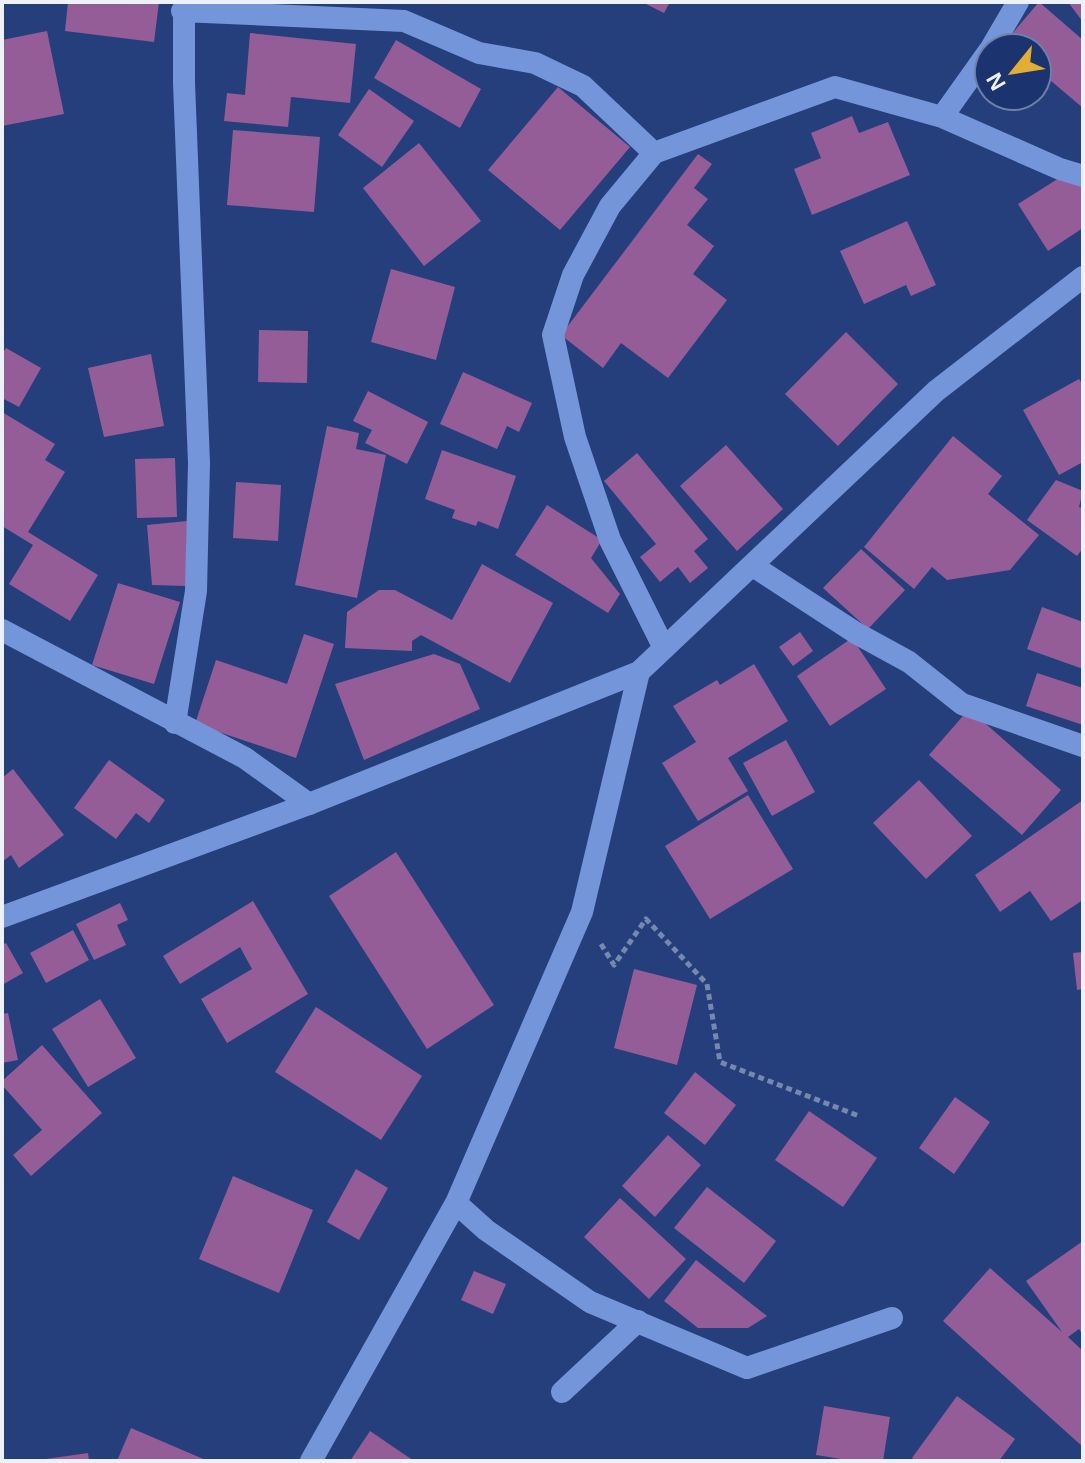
<svg xmlns="http://www.w3.org/2000/svg" width="1085" height="1463" font-family="Helvetica,sans-serif">
<style>
.building{fill:#945d98}
.lines{fill:none;stroke-linecap:round;stroke-linejoin:round}
.path{stroke:#7788af;stroke-width:5;stroke-dasharray:6 4;stroke-linecap:butt}
.minor{stroke:#7595da;stroke-width:22}
.tertiary{stroke:#7595da;stroke-width:22}
</style>
<rect width="100%" height="100%" fill="#253f7c"/>
<path class="building" d="M 68,2 L 159,2 L 154,42 L 65,31 Z
M 642,2 L 670,2 L 664,13 Z
M 1039,2 L 1083,40 L 1083,108 L 1037,69 L 1037,48 L 1012,48 L 1005,42 Z
M 1068,2 L 1083,2 L 1083,22 Z
M 47,31 L 64,114 L 2,126 L 2,40 Z
M 250,33 L 356,44 L 350,103 L 291,97 L 288,127 L 224,121 L 227,93 L 245,95 Z
M 396,40 L 481,89 L 460,128 L 374,78 Z
M 558,87 L 630,147 L 560,230 L 488,170 Z
M 369,89 L 414,121 L 382,167 L 338,135 Z
M 852,116 L 859,133 L 888,122 L 910,175 L 812,215 L 794,169 L 821,158 L 811,133 Z
M 233,130 L 320,137 L 314,212 L 227,205 Z
M 419,143 L 481,221 L 424,266 L 363,188 Z
M 698,154 L 712,164 L 694,188 L 708,199 L 687,225 L 714,246 L 693,274 L 727,300 L 668,378 L 621,343 L 603,368 L 561,335 Z
M 1075,168 L 1083,181 L 1083,228 L 1048,251 L 1018,204 Z
M 907,221 L 936,285 L 911,296 L 906,285 L 864,304 L 840,251 Z
M 391,269 L 455,287 L 436,360 L 371,342 Z
M 259,330 L 308,331 L 307,383 L 258,382 Z
M 846,332 L 898,384 L 838,446 L 785,394 Z
M 6,348 L 41,368 L 19,407 L 2,398 L 2,354 Z
M 151,354 L 164,426 L 104,437 L 88,368 Z
M 463,372 L 532,403 L 519,432 L 507,426 L 497,449 L 440,424 Z
M 1079,379 L 1083,385 L 1083,462 L 1059,475 L 1023,410 Z
M 368,391 L 428,422 L 407,464 L 365,443 L 372,430 L 353,421 Z
M 2,412 L 55,444 L 45,460 L 65,472 L 28,532 L 98,575 L 70,621 L 9,584 L 33,545 L 2,526 Z
M 327,426 L 359,433 L 356,449 L 386,455 L 357,598 L 295,585 Z
M 953,436 L 1002,476 L 988,494 L 1039,535 L 1010,570 L 947,580 L 932,567 L 914,589 L 864,547 Z
M 726,445 L 783,509 L 737,551 L 680,486 Z
M 442,450 L 516,476 L 498,529 L 478,521 L 476,526 L 452,518 L 455,510 L 425,499 Z
M 637,453 L 708,539 L 694,551 L 708,568 L 690,583 L 678,567 L 660,582 L 640,557 L 656,544 L 604,481 Z
M 175,458 L 177,517 L 137,518 L 135,459 Z
M 1056,480 L 1083,491 L 1079,507 L 1083,508 L 1083,548 L 1077,556 L 1027,520 Z
M 236,482 L 281,485 L 278,541 L 233,538 Z
M 547,505 L 602,540 L 591,558 L 620,594 L 608,613 L 515,555 Z
M 187,521 L 186,586 L 152,585 L 147,525 Z
M 861,549 L 905,590 L 868,629 L 823,588 Z
M 482,564 L 553,603 L 510,683 L 421,635 L 412,641 L 412,651 L 345,648 L 347,612 L 379,590 L 395,590 L 452,620 Z
M 118,583 L 180,602 L 154,684 L 92,665 Z
M 1042,607 L 1083,622 L 1083,669 L 1027,649 Z
M 800,632 L 813,651 L 793,666 L 779,647 Z
M 304,634 L 334,644 L 296,758 L 195,724 L 216,660 L 287,684 Z
M 852,638 L 886,689 L 830,726 L 797,676 Z
M 434,654 L 460,664 L 480,709 L 364,760 L 335,684 Z
M 754,664 L 788,721 L 728,758 L 748,791 L 698,821 L 662,763 L 696,742 L 673,706 L 717,680 L 720,685 Z
M 1037,673 L 1083,688 L 1083,725 L 1026,706 Z
M 969,709 L 1061,790 L 1022,835 L 929,755 Z
M 786,740 L 815,792 L 772,816 L 743,763 Z
M 109,760 L 165,800 L 149,823 L 136,813 L 116,839 L 74,808 Z
M 13,769 L 64,835 L 19,868 L 11,855 L 2,862 L 2,778 Z
M 919,780 L 972,836 L 926,879 L 873,823 Z
M 748,795 L 793,869 L 710,919 L 665,846 Z
M 1083,800 L 1083,900 L 1051,921 L 1030,891 L 1000,912 L 975,875 Z
M 396,852 L 494,1005 L 427,1049 L 329,896 Z
M 253,901 L 308,994 L 227,1043 L 201,999 L 252,969 L 240,947 L 180,984 L 163,956 Z
M 120,903 L 128,920 L 117,925 L 126,945 L 94,960 L 76,924 Z
M 73,930 L 89,960 L 46,983 L 30,953 Z
M 6,943 L 23,973 L 2,985 L 2,945 Z
M 1083,952 L 1083,989 L 1077,990 L 1073,953 Z
M 634,969 L 697,985 L 677,1065 L 614,1048 Z
M 100,999 L 136,1058 L 88,1087 L 52,1029 Z
M 316,1007 L 422,1076 L 381,1140 L 275,1072 Z
M 8,1013 L 18,1060 L 2,1063 L 2,1014 Z
M 42,1045 L 102,1113 L 31,1176 L 13,1155 L 42,1130 L 2,1085 L 2,1081 Z
M 695,1072 L 736,1105 L 705,1145 L 664,1113 Z
M 955,1097 L 990,1122 L 954,1174 L 919,1148 Z
M 809,1111 L 877,1158 L 843,1207 L 775,1160 Z
M 668,1135 L 701,1165 L 655,1217 L 622,1186 Z
M 356,1169 L 388,1188 L 359,1240 L 327,1222 Z
M 233,1176 L 313,1210 L 279,1293 L 199,1259 Z
M 707,1187 L 776,1241 L 744,1283 L 674,1228 Z
M 620,1198 L 686,1259 L 649,1299 L 584,1237 Z
M 1083,1241 L 1083,1335 L 1079,1329 L 1068,1337 L 1083,1351 L 1083,1447 L 943,1321 L 990,1268 L 1062,1332 L 1026,1281 Z
M 696,1260 L 767,1316 L 748,1328 L 698,1328 L 664,1301 Z
M 474,1271 L 506,1284 L 493,1314 L 461,1300 Z
M 957,1396 L 1015,1439 L 999,1461 L 916,1461 L 912,1458 Z
M 824,1406 L 890,1417 L 883,1461 L 854,1461 L 816,1455 Z
M 131,1428 L 208,1461 L 117,1461 Z
M 370,1431 L 414,1461 L 350,1461 Z
M 88,1453 L 89,1461 L 46,1461 L 46,1459 Z"/>
<g class="lines">
<path class="path" d="M 601,944 L 614,965 L 646,919 L 707,984 L 720,1062 L 859,1116"/>
<path class="minor" d="M 182,11 L 404,21 L 479,53 L 535,63 L 583,86 L 654,153 L 835,87 L 942,117 L 1060,169 L 1083,176
M 991,48 L 1018,2
M 942,117 L 989,51
M 654,153 L 610,206 L 573,275 L 553,335 L 575,437 L 610,540 L 664,648
M 753,566 L 856,633 L 909,662 L 962,704 L 1083,746
M 2,630 L 245,758 L 309,804
M 175,723 L 196,591 L 199,463 L 184,83 L 184,2
M 456,1203 L 486,1230 L 590,1302 L 747,1368 L 892,1318
M 562,1392 L 638,1321
M 311,1461 L 456,1203 L 582,912 L 639,672"/>
<path class="tertiary" d="M 2,917 L 309,804 L 639,672 L 936,391 L 1083,277"/>
</g>
<rect width="1085" height="1463" fill="none" stroke="#edf1f9" stroke-width="8"/>
<g transform="translate(1013 72) rotate(240)"><circle r="38" fill="#1b346f" stroke="#6f80a6" stroke-width="2"/>
<path d="M0-6L14 30L0 20L-14 30Z" fill="#e2ae34"/>
<text y="-12" font-size="22" font-weight="bold" text-anchor="middle" fill="#edf1f9">N</text>
</g>
</svg>
